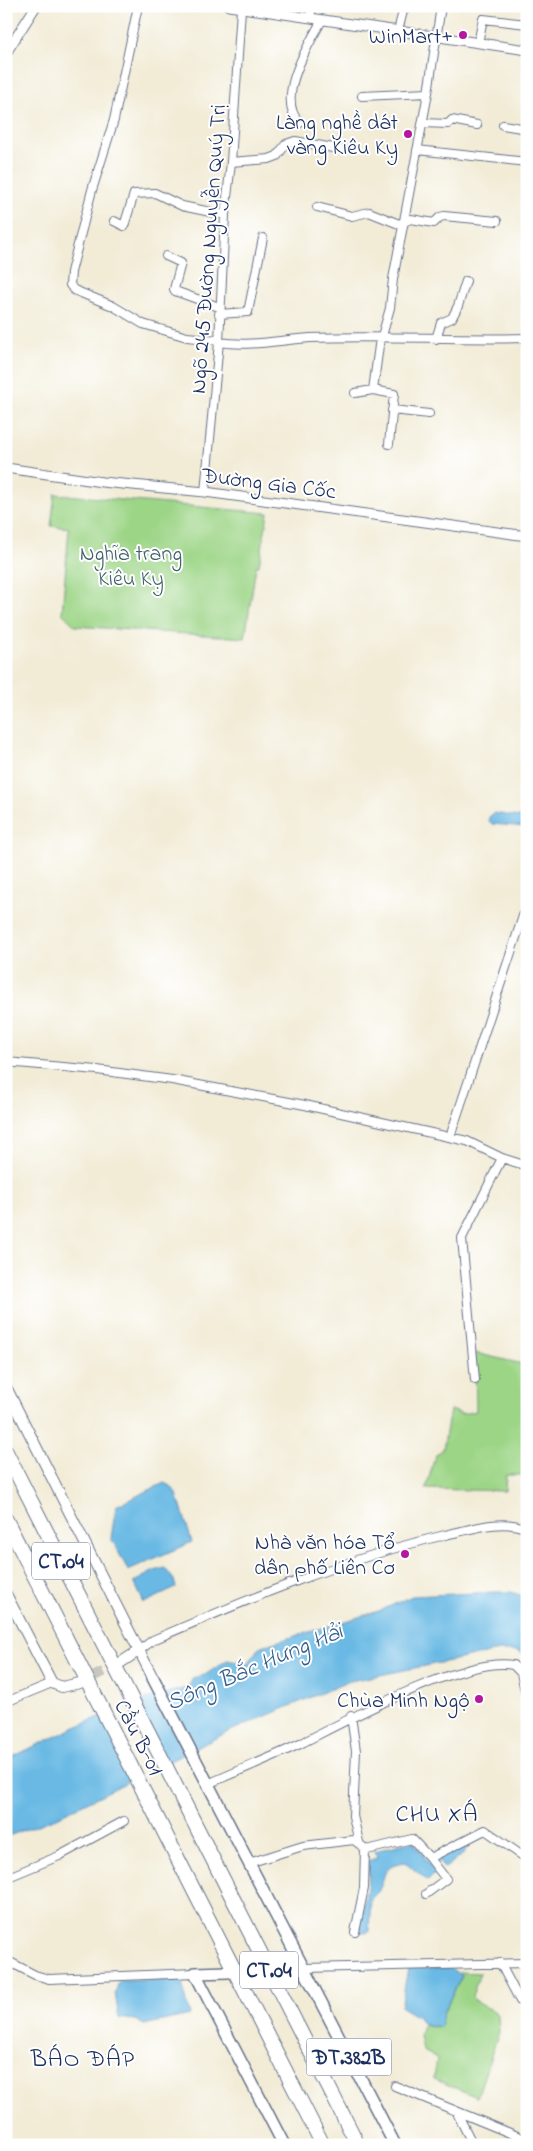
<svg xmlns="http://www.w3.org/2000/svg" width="533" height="2151" font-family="'Indie Flower',sans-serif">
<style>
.green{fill:#9dd587;stroke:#5c8272}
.water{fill:#69b9e4;stroke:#4274a1}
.pier{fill:#f2ecd7}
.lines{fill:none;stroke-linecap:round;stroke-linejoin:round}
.secondary-tunnel{stroke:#c7c6bf;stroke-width:10;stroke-dasharray:10 5;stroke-linecap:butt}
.primary-tunnel{stroke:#c7c6bf;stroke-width:11;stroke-dasharray:11 5.5;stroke-linecap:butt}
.minor-casing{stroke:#667188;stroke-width:10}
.tertiary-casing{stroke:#667188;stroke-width:11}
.secondary-casing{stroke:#667188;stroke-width:12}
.primary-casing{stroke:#667188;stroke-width:14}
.motorway-casing{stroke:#667188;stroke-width:16}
.minor{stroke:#fff;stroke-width:8}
.tertiary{stroke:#fff;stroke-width:9}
.secondary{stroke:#fff;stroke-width:10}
.primary{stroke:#fff;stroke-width:11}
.motorway{stroke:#fff;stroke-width:14}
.poi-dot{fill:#b5179e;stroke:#fff;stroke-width:2}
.labels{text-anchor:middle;stroke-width:4;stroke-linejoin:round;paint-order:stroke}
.shield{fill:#fff;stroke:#5f6d8e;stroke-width:1}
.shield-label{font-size:21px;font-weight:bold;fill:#1b2f5e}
.poi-label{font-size:22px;fill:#1b2f5e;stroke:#fff;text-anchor:end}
.street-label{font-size:22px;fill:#1b2f5e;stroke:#fff}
.park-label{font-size:22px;fill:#42616a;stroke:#fff}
.water-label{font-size:24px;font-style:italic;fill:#365f8d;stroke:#fff}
.neighbourhood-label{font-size:24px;letter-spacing:1px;fill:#1b2f5e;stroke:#fff}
</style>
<rect width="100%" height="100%" fill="#fff"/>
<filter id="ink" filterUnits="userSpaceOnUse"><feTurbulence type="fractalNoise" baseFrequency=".02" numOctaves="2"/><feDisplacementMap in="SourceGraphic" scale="10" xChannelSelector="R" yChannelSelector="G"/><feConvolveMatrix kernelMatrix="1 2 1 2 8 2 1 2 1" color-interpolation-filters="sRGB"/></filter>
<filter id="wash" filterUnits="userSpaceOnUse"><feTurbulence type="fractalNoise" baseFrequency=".0096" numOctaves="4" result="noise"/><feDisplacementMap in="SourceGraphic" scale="20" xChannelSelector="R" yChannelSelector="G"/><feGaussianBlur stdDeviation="1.12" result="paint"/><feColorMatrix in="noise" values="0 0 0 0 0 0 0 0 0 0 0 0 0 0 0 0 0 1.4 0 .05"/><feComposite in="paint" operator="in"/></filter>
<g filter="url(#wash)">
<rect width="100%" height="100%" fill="#f2ecd7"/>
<path class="green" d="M 55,494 L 268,513 L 259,566 L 256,566 L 245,638 L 75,626 L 62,613 L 69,528 L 51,526 Z
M 475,1353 L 527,1365 L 527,1475 L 506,1475 L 505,1491 L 426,1489 L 435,1456 L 443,1449 L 450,1410 L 462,1414 L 476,1411 Z
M 460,1972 L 480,1973 L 472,1996 L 474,2001 L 494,2011 L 498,2016 L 499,2032 L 477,2097 L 434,2079 L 437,2058 L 423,2051 L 420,2036 L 423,2024 L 436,2027 L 462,1976 Z"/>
<path class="water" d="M 494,813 L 524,818 L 526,819 L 526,827 L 492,824 L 489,821 L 489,817 Z
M 164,1483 L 171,1486 L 177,1494 L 192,1542 L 128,1570 L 111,1538 L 116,1506 Z
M 165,1568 L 174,1580 L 176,1588 L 144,1603 L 134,1582 L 154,1571 Z
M 496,1592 L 510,1592 L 527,1597 L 527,1655 L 517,1651 L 499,1651 L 350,1681 L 230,1731 L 53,1819 L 6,1837 L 6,1760 C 64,1732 125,1702 188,1688 L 193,1678 L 205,1675 L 227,1660 L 248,1664 L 259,1647 L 382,1610 L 412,1596 Z
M 473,1839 L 463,1854 L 445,1868 L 435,1857 Z
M 413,1841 L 436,1873 L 428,1881 L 405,1862 C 380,1866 387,1875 379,1890 C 378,1893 374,1895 371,1898 L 369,1930 L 366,1933 L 360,1932 L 369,1874 L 367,1861 L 377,1858 L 375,1851 Z
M 408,1968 L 452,1968 L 462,1976 L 444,2010 L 440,2027 L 423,2024 L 418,2017 L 401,2007 Z
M 181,1979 L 190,2015 L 144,2025 L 135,2020 L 119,2018 L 115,1993 L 119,1981 Z"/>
<path class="pier" d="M 132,1701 L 165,1766 L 138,1780 L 104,1713 Z"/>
</g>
<g filter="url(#ink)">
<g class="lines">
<path class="secondary-tunnel" d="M 81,1683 L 120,1663"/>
<path class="primary-tunnel" d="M 228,1972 L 273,1968"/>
<defs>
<path id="minor" d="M 138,6 L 114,120 L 92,190 L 71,272 L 70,285 L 74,290 L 113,306 L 143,324 L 187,337 L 218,340
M 309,18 L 313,6
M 398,31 L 403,11 L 410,6
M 478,43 L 483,19 L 527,24
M 362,96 L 428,93
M 300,123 C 274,99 309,44 322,20
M 423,123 L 448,124 L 452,120 L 477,125
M 503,125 L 527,129
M 417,150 L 527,162
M 231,162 L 269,159 L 277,156 L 286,144 L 295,141 L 344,150
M 317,207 L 352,216 L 369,212 L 399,224 L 411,219 L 434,223 L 440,217 L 444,216 L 497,221
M 114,221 L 124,226 L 134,194 L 155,193 L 182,206 L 225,215
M 166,256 L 181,263 L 174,289 L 175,291 L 219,307
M 219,314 L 248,312 L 263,238
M 382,336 L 390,308 L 393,279 L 428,93 L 441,6
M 380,338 L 373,390 L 394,394 L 389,444
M 436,339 L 441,323 L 452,318 L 458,306 L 466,281
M 219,342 C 250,347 279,340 310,338 C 382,335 454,340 527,338
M 355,393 L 373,390
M 392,410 L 429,414
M 205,492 L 219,342 L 225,215 L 231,162 L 241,9
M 6,1062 L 97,1070 L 172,1080 L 305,1105 L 467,1141 L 502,1158 L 527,1166
M 450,1137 L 527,904
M 475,1380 L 462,1238 L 502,1158
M 140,1650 L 153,1640 C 248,1599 344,1559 445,1535 C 472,1529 501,1518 527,1529
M 6,1702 L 52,1683
M 351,1716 L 356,1751 L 353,1816 L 359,1842
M 208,1784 C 239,1770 271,1758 302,1743 C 347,1720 465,1656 513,1665 L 521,1673 L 527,1699
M 249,1863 L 303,1846 L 354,1840 L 367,1850 L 412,1839 L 428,1856 L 432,1857 L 485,1830 L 527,1859
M 6,1878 L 59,1856 L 124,1821
M 426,1894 L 446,1879 L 429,1857
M 355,1932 L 364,1888 L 365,1849
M 6,1960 L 35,1975 L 49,1979 L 195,1973
M 500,1963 L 520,2001 L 527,2004
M 304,1968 L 527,1963
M 395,2086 L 527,2140
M 456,2111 L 473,2145"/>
<path id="tertiary" d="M 229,6 L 527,50
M 6,53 L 36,6
M 6,468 L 102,482 L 205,492 L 527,536"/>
<path id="secondary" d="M 6,1387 L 153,1678
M 6,1594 L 52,1683 L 62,1687 L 80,1683
M 120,1663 L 140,1650"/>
<path id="primary" d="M 153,1678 L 395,2145
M 273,1968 L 304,1968
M 228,1972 L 195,1973 L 284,2145"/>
<path id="motorway" d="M 6,1452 L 358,2145
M 6,1520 L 323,2145"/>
</defs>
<use href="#minor" class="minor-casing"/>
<use href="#tertiary" class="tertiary-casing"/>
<use href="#secondary" class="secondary-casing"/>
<use href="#primary" class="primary-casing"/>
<use href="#motorway" class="motorway-casing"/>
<use href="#minor" class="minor"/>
<use href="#tertiary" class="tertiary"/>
<use href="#secondary" class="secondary"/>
<use href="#primary" class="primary"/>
<use href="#motorway" class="motorway"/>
</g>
</g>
<g class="poi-dot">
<circle cx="463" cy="35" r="5"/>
<circle cx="408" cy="134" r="5"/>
<circle cx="405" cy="1554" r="5"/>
<circle cx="479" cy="1699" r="5"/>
</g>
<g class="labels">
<g class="shield">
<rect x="32" y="1542.5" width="58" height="37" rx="4"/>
<rect x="240" y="1951.5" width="58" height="37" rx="4"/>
<rect x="306.5" y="2038.5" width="85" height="37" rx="4"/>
</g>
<g class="shield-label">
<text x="61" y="1568">CT.04</text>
<text x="269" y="1977">CT.04</text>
<text x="349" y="2064">ĐT.382B</text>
</g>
<g class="poi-label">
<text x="453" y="43">WinMart+</text>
<text x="398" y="129">Làng nghề dát<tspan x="398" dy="25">vàng Kiêu Kỵ</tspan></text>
<text x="395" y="1549">Nhà văn hóa Tổ<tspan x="395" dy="25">dân phố Liên Cơ</tspan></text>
<text x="469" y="1707">Chùa Minh Ngộ</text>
</g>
<g class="street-label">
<text transform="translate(207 249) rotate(-86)" y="8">Ngõ 245 Đường Nguyễn Quý Trị</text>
<text transform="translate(269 482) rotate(7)" y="8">Đường Gia Cốc</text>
<text transform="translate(140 1737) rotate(63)" y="8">Cầu B-01</text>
</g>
<g class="park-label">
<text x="131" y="560">Nghĩa trang<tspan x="131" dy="25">Kiêu Kỵ</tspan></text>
</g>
<g class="water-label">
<text transform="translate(254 1666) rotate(-23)" y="8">Sông Bắc Hưng Hải</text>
</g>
<g class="neighbourhood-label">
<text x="437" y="1821">CHU XÁ</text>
<text x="83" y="2066">BÁO ĐÁP</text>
</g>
</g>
<rect width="533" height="2151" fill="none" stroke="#fff" stroke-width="25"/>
</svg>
